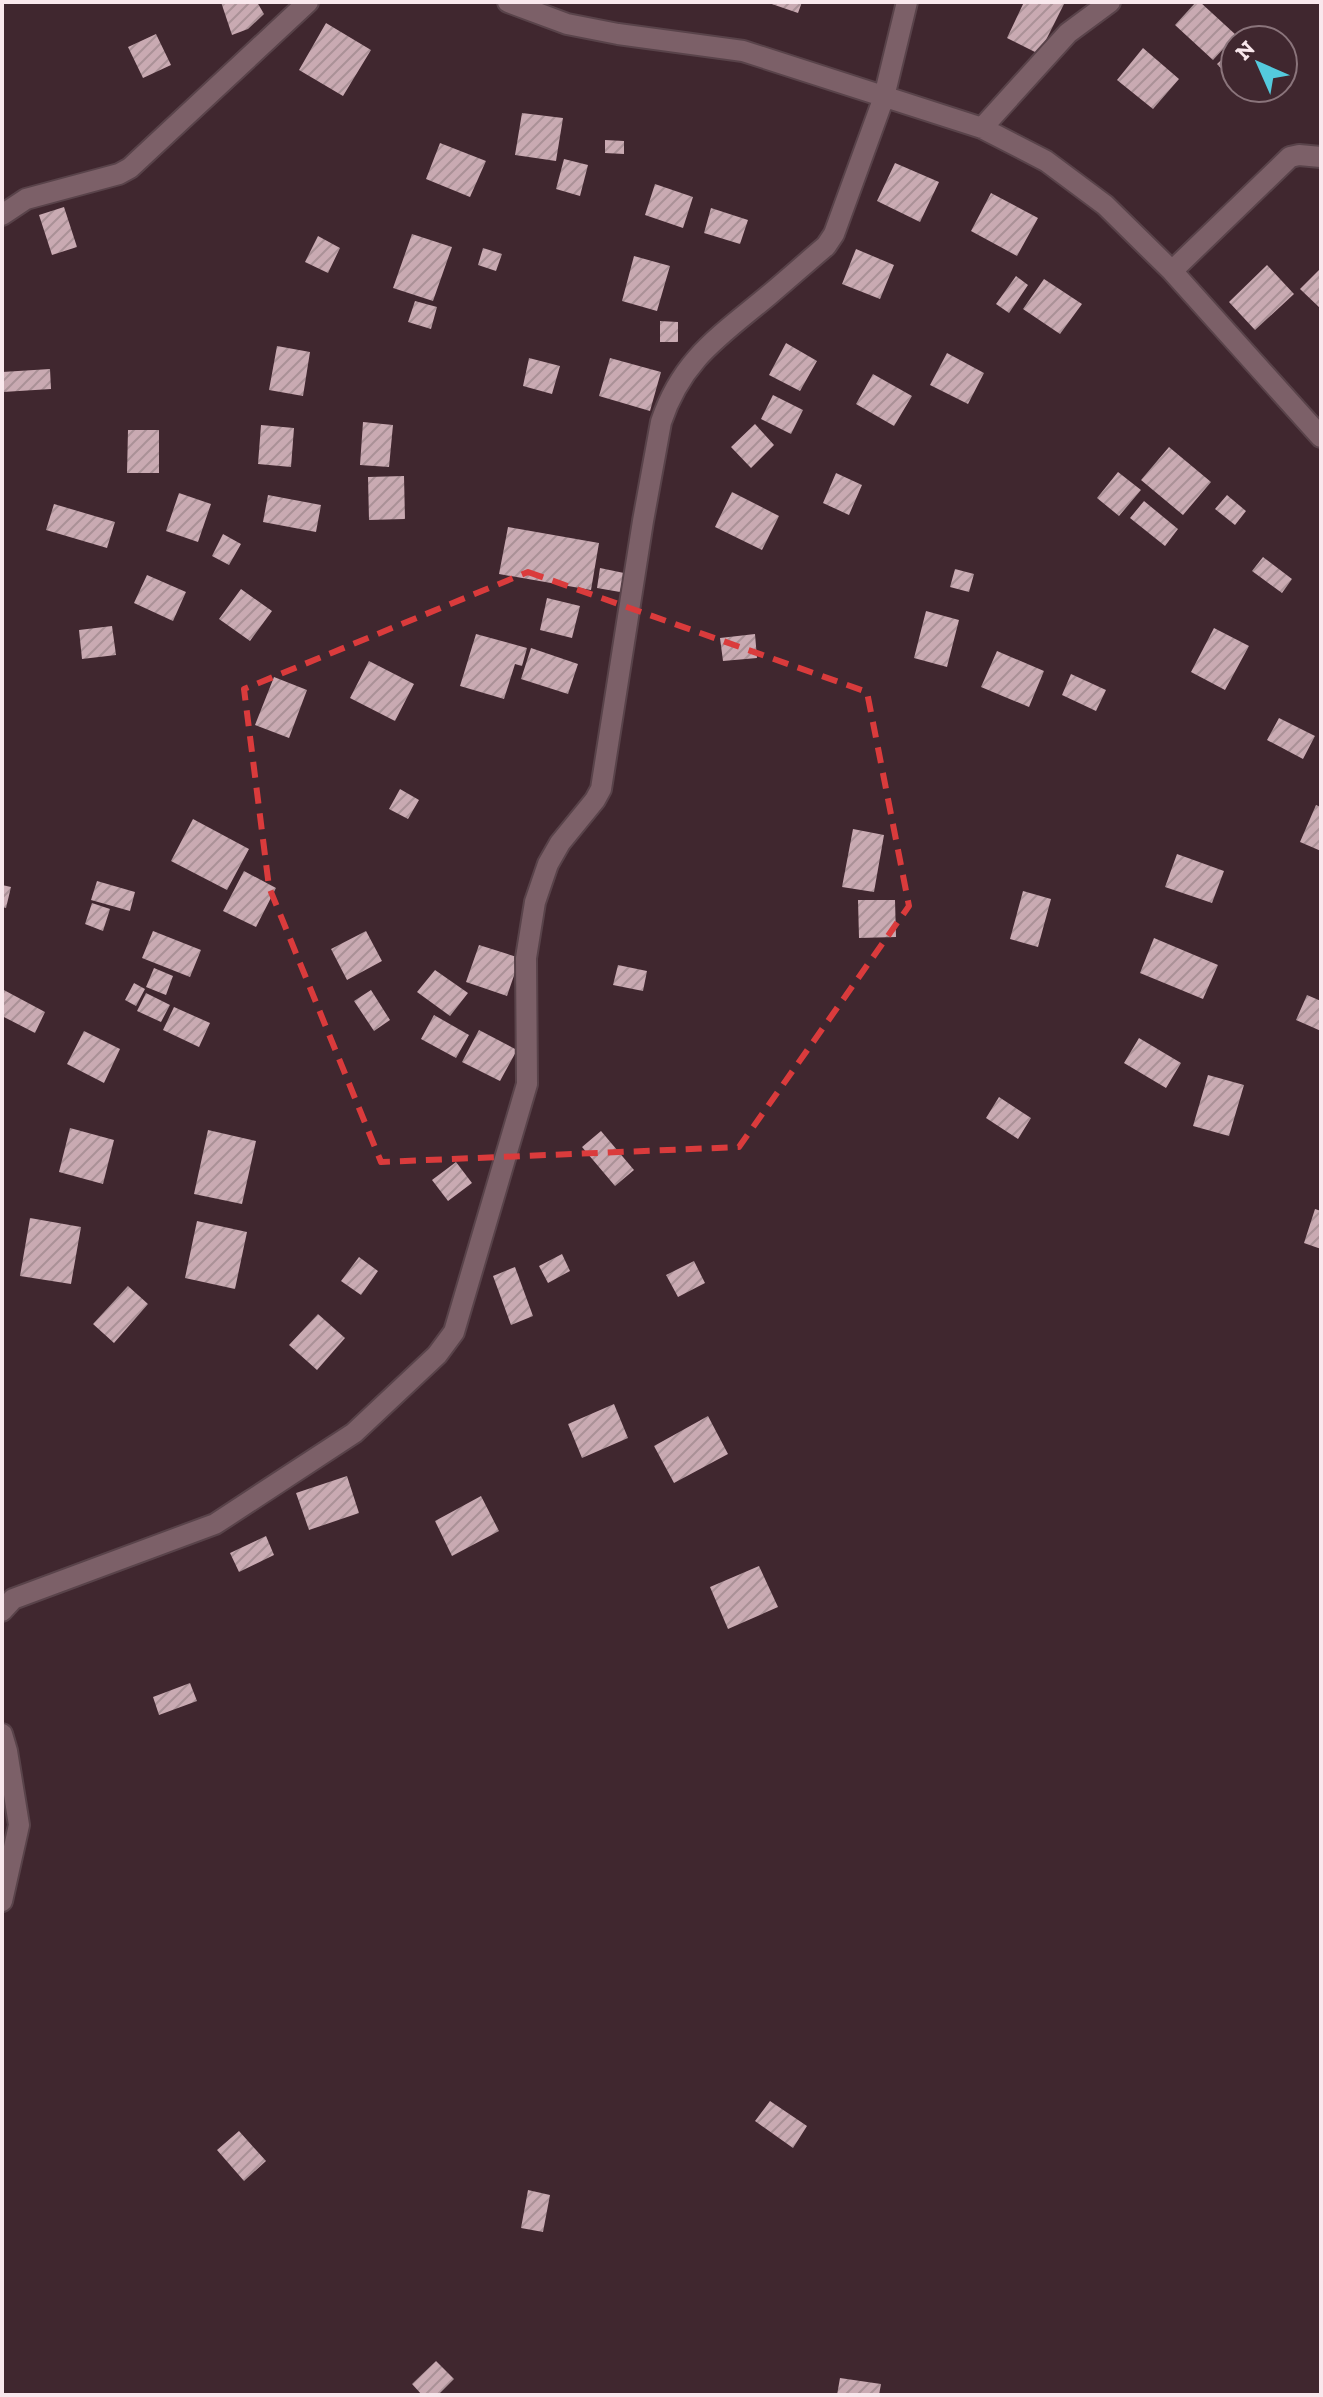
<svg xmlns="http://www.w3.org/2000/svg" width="1323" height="2397" font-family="'Zilla Slab',serif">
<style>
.building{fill:url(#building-hatch)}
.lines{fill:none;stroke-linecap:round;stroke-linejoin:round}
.street-casing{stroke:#59434a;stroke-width:24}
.street{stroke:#7c6068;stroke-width:20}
.marked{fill:none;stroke:#da3b3c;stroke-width:6;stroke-dasharray:16 10;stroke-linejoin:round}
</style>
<defs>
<pattern id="building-hatch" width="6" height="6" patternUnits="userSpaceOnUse" patternTransform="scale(2)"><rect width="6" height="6" fill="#c9aab2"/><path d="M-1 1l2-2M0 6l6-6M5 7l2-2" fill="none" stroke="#aa9197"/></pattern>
</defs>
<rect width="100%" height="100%" fill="#40272f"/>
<path class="building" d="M 221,2 L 257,2 L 264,14 L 248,29 L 232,35 Z
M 766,2 L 802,2 L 798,13 Z
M 1024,2 L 1065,2 L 1039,54 L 1007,38 Z
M 1196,2 L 1200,2 L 1236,35 L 1213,60 L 1175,25 Z
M 326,23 L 371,50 L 343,96 L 299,70 Z
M 156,34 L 171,65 L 143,78 L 128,47 Z
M 1143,48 L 1179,79 L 1153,109 L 1117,80 Z
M 1232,50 L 1235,53 L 1235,69 L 1228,76 L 1217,64 Z
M 522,113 L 563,118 L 556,161 L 515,155 Z
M 605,140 L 624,141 L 624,154 L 605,153 Z
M 440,143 L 486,161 L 470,197 L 426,179 Z
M 564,159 L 588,165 L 580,196 L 556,189 Z
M 895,163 L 939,182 L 920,222 L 877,201 Z
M 655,184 L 693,197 L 683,228 L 645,215 Z
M 991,193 L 1038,218 L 1017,256 L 971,231 Z
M 64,207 L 77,247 L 52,255 L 39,215 Z
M 711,208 L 748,220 L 740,244 L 704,233 Z
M 412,234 L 452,247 L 433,301 L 393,288 Z
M 318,236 L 340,248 L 328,273 L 305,262 Z
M 483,248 L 502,254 L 496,271 L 478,265 Z
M 856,249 L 894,265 L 880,299 L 842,284 Z
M 634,256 L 670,266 L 657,311 L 622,301 Z
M 1267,265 L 1294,294 L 1255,330 L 1229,302 Z
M 1321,268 L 1321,309 L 1300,289 Z
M 1016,276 L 1028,285 L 1009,313 L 996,304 Z
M 1044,279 L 1082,304 L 1060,334 L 1023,309 Z
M 415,301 L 437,307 L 431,329 L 408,322 Z
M 660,321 L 678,322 L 678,342 L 660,342 Z
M 786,343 L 817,361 L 800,391 L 769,375 Z
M 277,346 L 310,352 L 303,396 L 269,390 Z
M 947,353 L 984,373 L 968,404 L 930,385 Z
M 529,358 L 560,366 L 552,394 L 523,386 Z
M 610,358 L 661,372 L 650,411 L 599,396 Z
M 50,369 L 51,389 L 3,392 L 2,372 Z
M 873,374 L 912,396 L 894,426 L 856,404 Z
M 773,395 L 803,410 L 791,434 L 761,419 Z
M 363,422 L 393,425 L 389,467 L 360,465 Z
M 755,424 L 774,445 L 751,468 L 731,447 Z
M 261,425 L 294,428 L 291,467 L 258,464 Z
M 128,430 L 159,430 L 159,473 L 127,473 Z
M 1169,447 L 1211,482 L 1183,515 L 1141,480 Z
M 1118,472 L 1141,490 L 1119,516 L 1097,498 Z
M 836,473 L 862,485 L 849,515 L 823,503 Z
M 404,476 L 405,519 L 369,520 L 368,477 Z
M 732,492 L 779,516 L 762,550 L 715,527 Z
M 179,493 L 211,504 L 198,542 L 166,531 Z
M 268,495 L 321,505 L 316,532 L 263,522 Z
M 1227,495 L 1246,511 L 1235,525 L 1215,509 Z
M 1144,501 L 1178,529 L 1165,546 L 1130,518 Z
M 54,504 L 115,522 L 107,548 L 46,530 Z
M 508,527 L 599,543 L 591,590 L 499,574 Z
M 223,534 L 241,544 L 229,565 L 212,556 Z
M 1263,557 L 1292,579 L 1282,593 L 1252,571 Z
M 600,568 L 624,573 L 620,592 L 597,588 Z
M 955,569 L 974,574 L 969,592 L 950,587 Z
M 147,575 L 186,592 L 173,621 L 134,603 Z
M 241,589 L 272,611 L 250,641 L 219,619 Z
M 547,598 L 580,606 L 572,638 L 540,630 Z
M 926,611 L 959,620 L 947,667 L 914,658 Z
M 112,626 L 116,655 L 82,659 L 79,630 Z
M 1214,628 L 1249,646 L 1225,690 L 1191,672 Z
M 476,634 L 527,648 L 522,666 L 515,664 L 504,699 L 460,686 Z
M 755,634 L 757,658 L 723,661 L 720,638 Z
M 531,648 L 578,664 L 568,694 L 521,679 Z
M 997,651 L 1044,671 L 1029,707 L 981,687 Z
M 369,661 L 414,684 L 395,721 L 350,698 Z
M 1071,674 L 1106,690 L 1096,711 L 1062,695 Z
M 274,677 L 307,690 L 289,738 L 255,725 Z
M 1279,718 L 1315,736 L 1303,759 L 1267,740 Z
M 400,789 L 419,800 L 408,819 L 389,809 Z
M 1316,805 L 1321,807 L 1321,851 L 1300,842 Z
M 193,819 L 249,849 L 227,890 L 171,861 Z
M 853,829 L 884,835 L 874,892 L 842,887 Z
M 1177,854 L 1224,871 L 1212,903 L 1165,887 Z
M 244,871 L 276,888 L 256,927 L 223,911 Z
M 97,881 L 135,892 L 130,911 L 91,900 Z
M 2,885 L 11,887 L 6,908 L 2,907 Z
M 1023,891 L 1051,899 L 1038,947 L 1010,939 Z
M 858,900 L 895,900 L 896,937 L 859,938 Z
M 92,903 L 110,909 L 103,931 L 85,924 Z
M 153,931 L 201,950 L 190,977 L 142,958 Z
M 366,931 L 382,961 L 347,980 L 331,949 Z
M 1154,938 L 1218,965 L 1203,999 L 1140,973 Z
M 479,945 L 520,958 L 507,996 L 466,982 Z
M 618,965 L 647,971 L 643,991 L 613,985 Z
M 154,968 L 173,976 L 166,995 L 146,987 Z
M 435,970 L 468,993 L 450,1016 L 417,992 Z
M 134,983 L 145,989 L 136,1006 L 125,1000 Z
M 2,989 L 45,1012 L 35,1033 L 2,1016 Z
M 371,990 L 390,1020 L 374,1031 L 354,1001 Z
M 146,993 L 170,1005 L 161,1022 L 137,1011 Z
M 1307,995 L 1321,1001 L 1321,1031 L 1296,1020 Z
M 174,1007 L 210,1023 L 199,1047 L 163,1030 Z
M 434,1015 L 469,1035 L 456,1058 L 421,1039 Z
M 479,1030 L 517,1050 L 500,1081 L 462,1062 Z
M 84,1031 L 120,1049 L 104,1083 L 67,1064 Z
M 1139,1038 L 1181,1063 L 1166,1088 L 1124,1063 Z
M 1208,1075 L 1244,1085 L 1229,1136 L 1193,1126 Z
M 999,1097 L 1031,1118 L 1018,1139 L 986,1118 Z
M 70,1128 L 114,1140 L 103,1184 L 59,1172 Z
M 208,1130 L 256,1141 L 242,1204 L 194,1194 Z
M 601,1131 L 634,1170 L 615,1186 L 582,1147 Z
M 456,1162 L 472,1183 L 448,1201 L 432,1180 Z
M 1315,1209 L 1321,1211 L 1321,1249 L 1304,1243 Z
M 30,1218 L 81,1227 L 71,1284 L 20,1276 Z
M 197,1221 L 247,1232 L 235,1289 L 185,1278 Z
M 562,1254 L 570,1271 L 548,1283 L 539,1266 Z
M 359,1257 L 378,1271 L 361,1295 L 341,1281 Z
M 694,1261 L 705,1283 L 678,1297 L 666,1275 Z
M 515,1267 L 533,1316 L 511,1325 L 493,1276 Z
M 128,1286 L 148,1304 L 114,1343 L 93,1324 Z
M 318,1314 L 345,1338 L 317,1370 L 289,1345 Z
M 614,1404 L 628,1438 L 582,1458 L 568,1424 Z
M 708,1416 L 728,1454 L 674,1483 L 654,1446 Z
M 347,1476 L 359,1513 L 309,1530 L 296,1493 Z
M 481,1496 L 499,1531 L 452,1556 L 435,1521 Z
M 266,1536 L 274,1555 L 239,1572 L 230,1553 Z
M 759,1566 L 778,1607 L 728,1629 L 710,1587 Z
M 190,1683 L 197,1701 L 159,1715 L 153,1697 Z
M 770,2101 L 807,2126 L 793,2148 L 755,2121 Z
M 239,2131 L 266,2161 L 244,2181 L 217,2150 Z
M 528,2190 L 550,2195 L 543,2232 L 521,2228 Z
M 436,2361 L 454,2379 L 438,2395 L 422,2395 L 412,2384 Z
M 840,2378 L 881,2384 L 879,2395 L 837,2395 Z"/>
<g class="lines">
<defs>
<path id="street" d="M 508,2 L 567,24 L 618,34 L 743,51 L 982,128 L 1046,161 L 1105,205 L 1172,271 L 1321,437
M 982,128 L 1068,33 L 1110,2
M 2,215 L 26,199 L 119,174 L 130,168 L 308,2
M 1172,271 L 1290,157 L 1299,155 L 1321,157
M 2,1611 L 13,1599 L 215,1524 L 354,1433 L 437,1355 L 454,1332 L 527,1084 L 526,958 L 535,902 L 548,864 L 560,843 L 595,800 L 601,789 L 643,521 L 661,422 C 682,359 720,336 769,295 C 788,279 807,262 826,246 L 834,234 L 884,97 L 907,2
M 2,1734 L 7,1751 L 19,1825 L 2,1901"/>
</defs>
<use href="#street" class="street-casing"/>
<use href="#street" class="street"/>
</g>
<path class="marked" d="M 528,572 L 867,692 L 909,906 L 739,1147 L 381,1162 L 269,887 L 244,689 Z"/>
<rect width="1323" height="2397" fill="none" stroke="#f9e8ed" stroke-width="8"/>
<g transform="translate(1259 64) rotate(315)"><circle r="38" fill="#40272f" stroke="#8a747b" stroke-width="2"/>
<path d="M0-6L14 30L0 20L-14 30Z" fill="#54cadd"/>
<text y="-12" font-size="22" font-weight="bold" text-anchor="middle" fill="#f9e8ed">N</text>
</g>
</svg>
